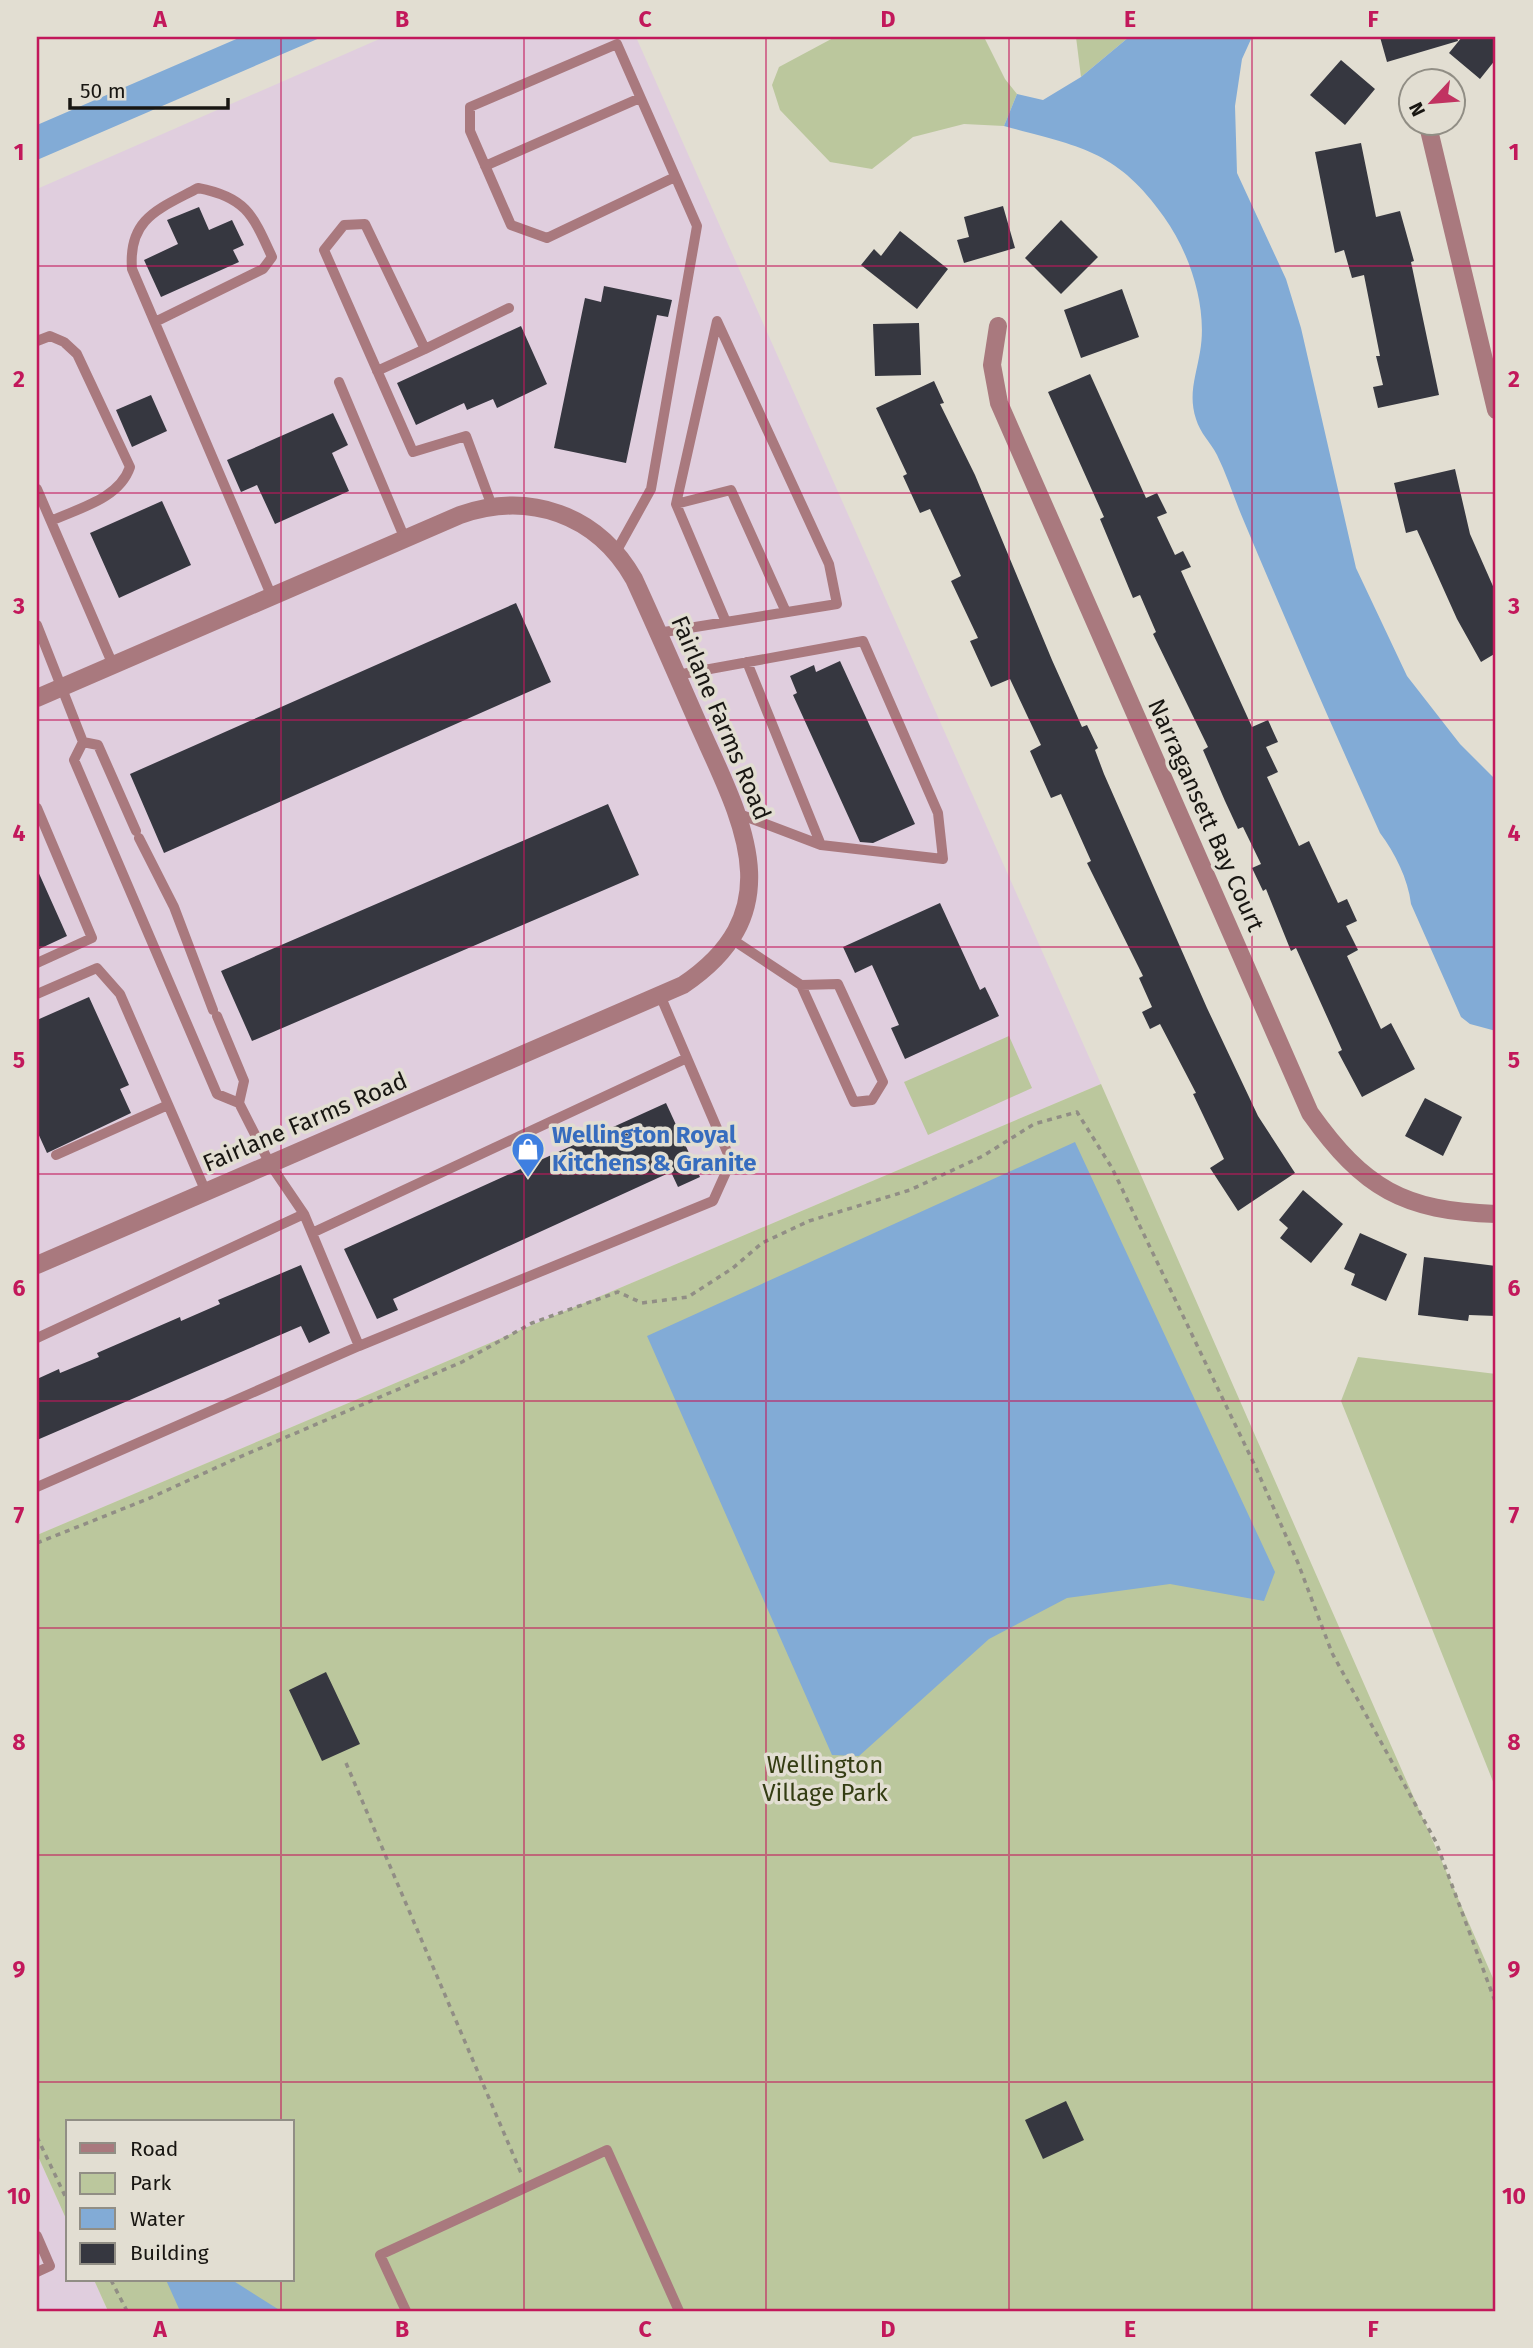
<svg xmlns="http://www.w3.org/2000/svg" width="1533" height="2348" font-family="'Fira Sans',sans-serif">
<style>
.commercial{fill:#e0cede}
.green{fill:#bbc79d}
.water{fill:#82abd6}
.building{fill:#363740}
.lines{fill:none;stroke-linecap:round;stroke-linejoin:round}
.path{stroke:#918e85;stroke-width:3.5;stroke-dasharray:5 5;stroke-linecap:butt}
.service{stroke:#a9797e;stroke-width:10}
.minor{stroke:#a9797e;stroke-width:18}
.grid{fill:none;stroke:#c2185b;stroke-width:2;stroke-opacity:0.55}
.labels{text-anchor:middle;stroke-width:7;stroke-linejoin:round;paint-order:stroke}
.street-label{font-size:24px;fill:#181612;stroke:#e2ded2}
.shop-label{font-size:24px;font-weight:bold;fill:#366cbe;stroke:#e2ded2;text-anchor:start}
.park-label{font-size:24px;fill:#343d13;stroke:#e2ded2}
.neatline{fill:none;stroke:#c2185b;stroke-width:2.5}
.grid-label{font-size:23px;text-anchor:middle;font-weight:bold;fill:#c2185b}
</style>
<rect width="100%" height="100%" fill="#e2ded2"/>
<path class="commercial" d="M 384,37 L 636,37 L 1101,1084 L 37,1535 L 37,189 Z
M 37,2154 L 68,2223 L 68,2280 L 94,2280 L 108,2311 L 37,2311 Z"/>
<path class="green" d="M 835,37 L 984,37 L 1005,79 L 1017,94 L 1004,126 L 964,124 L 913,137 L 872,169 L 830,162 L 780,110 L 772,85 L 779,67 Z
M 1076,37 L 1129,37 L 1081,77 Z
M 1009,1036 L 1032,1088 L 928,1135 L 904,1082 Z
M 1101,1084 L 1496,1985 L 1496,2311 L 108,2311 L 94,2280 L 292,2280 L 292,2122 L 68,2122 L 68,2223 L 37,2154 L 37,1535 Z
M 1358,1357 L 1496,1374 L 1496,1789 L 1341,1401 Z"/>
<path class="water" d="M 241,37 L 322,37 L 37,160 L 37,125 Z
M 1129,37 L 1252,37 L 1242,59 L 1235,106 L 1237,173 L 1286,279 L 1301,328 L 1356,568 L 1407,676 L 1460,744 L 1496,780 L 1496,1031 L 1470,1024 L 1461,1017 L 1411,904 C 1408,879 1395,853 1380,833 C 1333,729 1287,624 1243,519 C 1234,498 1227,475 1217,455 C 1211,443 1200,433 1196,419 C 1188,395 1196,376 1200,352 C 1208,308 1190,253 1164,217 C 1116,149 1079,147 1004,126 L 1017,94 L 1043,100 L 1081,77 Z
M 1075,1142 L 1275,1572 L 1264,1601 L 1170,1584 L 1067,1598 L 989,1639 L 859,1756 L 832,1755 L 647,1336 Z
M 166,2280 L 232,2280 L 281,2311 L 180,2311 Z"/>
<path class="building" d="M 1380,37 L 1457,37 L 1458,41 L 1387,62 Z
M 1462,37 L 1496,37 L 1496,59 L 1480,79 L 1449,53 Z
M 1341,60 L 1375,89 L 1345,125 L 1310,95 Z
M 1361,143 L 1376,217 L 1400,211 L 1414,261 L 1411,262 L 1439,395 L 1378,408 L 1373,387 L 1383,385 L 1376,356 L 1380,356 L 1364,275 L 1352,278 L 1344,250 L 1335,253 L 1315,152 Z
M 1003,206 L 1015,248 L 964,263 L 957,240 L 969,237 L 964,217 Z
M 199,207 L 209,230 L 232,220 L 244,245 L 233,250 L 239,262 L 161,297 L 144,260 L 178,244 L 167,220 Z
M 1061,220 L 1098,257 L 1061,294 L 1025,258 Z
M 900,231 L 948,269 L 917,309 L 861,265 L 874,249 L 881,256 Z
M 604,286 L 672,300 L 668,317 L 657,315 L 626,463 L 554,448 L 585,298 L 601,302 Z
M 1122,289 L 1139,337 L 1081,358 L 1064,310 Z
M 919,323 L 921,375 L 875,376 L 873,324 Z
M 521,326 L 547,384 L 497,408 L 493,399 L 467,410 L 464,403 L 416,425 L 397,383 Z
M 1090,374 L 1146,498 L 1157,493 L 1167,513 L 1157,517 L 1175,555 L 1183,551 L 1191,567 L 1181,571 L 1252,727 L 1268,720 L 1278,742 L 1266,747 L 1278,772 L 1267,777 L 1299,846 L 1309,841 L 1338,903 L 1347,899 L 1357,921 L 1346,926 L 1358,950 L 1347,956 L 1381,1029 L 1391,1023 L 1415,1069 L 1362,1097 L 1338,1052 L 1342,1050 L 1296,948 L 1291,951 L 1266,889 L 1263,891 L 1252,868 L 1261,864 L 1243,827 L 1238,829 L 1225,801 L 1203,750 L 1208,747 L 1153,634 L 1156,632 L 1140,595 L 1133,598 L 1100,519 L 1104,517 L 1048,392 Z
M 934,381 L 944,403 L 940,404 L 975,475 L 1052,660 L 1082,727 L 1087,725 L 1098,748 L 1095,750 L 1104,774 L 1207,1008 L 1258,1116 L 1295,1173 L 1238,1211 L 1210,1168 L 1224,1159 L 1193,1094 L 1196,1093 L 1160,1024 L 1150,1029 L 1142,1012 L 1152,1007 L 1139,978 L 1143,976 L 1087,863 L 1091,861 L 1061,794 L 1051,798 L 1030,751 L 1041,745 L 1010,679 L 991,687 L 970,641 L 978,638 L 951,581 L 961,576 L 930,509 L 920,513 L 903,476 L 907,474 L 876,408 Z
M 151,395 L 167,431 L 132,447 L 116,410 Z
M 333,413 L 348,445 L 332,453 L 349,491 L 275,524 L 257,485 L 241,492 L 227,460 Z
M 1455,469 L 1470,534 L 1496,593 L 1496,653 L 1481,662 L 1457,619 L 1417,530 L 1406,533 L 1394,483 Z
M 162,501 L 191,565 L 119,598 L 90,533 Z
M 516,603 L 551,682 L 164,853 L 130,774 Z
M 840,661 L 915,824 L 873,843 L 860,842 L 793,695 L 797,693 L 790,676 L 814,665 L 816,672 Z
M 608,804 L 639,875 L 252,1041 L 221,971 Z
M 37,869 L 67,936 L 37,950 Z
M 940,903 L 980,990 L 985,987 L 999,1016 L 905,1059 L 891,1028 L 899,1025 L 872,965 L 855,973 L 843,947 Z
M 89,997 L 129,1085 L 120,1089 L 131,1113 L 47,1153 L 37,1131 L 37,1020 Z
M 1425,1098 L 1462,1117 L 1443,1156 L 1405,1136 Z
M 666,1103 L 700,1177 L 678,1187 L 671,1172 L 393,1299 L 398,1310 L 377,1319 L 344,1249 Z
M 1303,1190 L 1343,1224 L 1311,1263 L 1280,1238 L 1288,1228 L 1279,1220 Z
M 1360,1233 L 1407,1254 L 1386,1301 L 1351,1285 L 1355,1274 L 1344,1269 Z
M 1424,1257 L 1496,1266 L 1496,1316 L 1469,1315 L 1468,1321 L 1418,1315 Z
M 301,1265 L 330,1333 L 309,1343 L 301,1326 L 37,1440 L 37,1379 L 59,1369 L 60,1373 L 99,1357 L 97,1353 L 180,1317 L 181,1321 L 220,1304 L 218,1300 Z
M 326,1672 L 360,1744 L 322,1761 L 289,1690 Z
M 1066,2101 L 1084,2140 L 1043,2159 L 1025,2120 Z"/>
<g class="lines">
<path class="path" d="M 37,1543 L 150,1498 L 235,1459 L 462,1362 L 532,1323 L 618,1292 L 642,1303 L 688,1297 L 733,1268 L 762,1243 L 809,1221 L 910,1190 L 983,1156 L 1034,1124 L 1077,1112 L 1112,1168 L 1256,1468 L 1298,1563 L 1332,1653 L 1436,1842 L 1496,2004
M 346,1763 L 521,2173
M 37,2137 L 68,2202
M 111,2280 L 127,2311"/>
<path class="service" d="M 485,166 L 640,98
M 155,322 L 263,269 L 272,257 C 253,215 246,197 198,188 C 159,209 128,218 132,269 L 272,597
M 37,341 L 50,336 L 64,342 L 77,354 L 130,467 C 119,499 79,508 51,521
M 425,349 L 509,308
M 377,371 L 425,349 L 365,224 L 344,225 L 324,250 L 413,452 L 466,436 L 492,506
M 339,382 L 405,539
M 37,489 L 113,665
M 676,504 L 731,490 L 786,612
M 616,552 L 651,489 L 697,226 L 617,44 L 470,107 L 470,131 L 511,225 L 547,238 L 675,177
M 37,625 L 83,742 L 74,760 L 217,1094 L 239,1103
M 658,633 L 837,604 L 829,564 L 717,321 L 676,504 L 726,622
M 747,662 L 821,845
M 677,675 L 863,641 L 938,813 L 943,859 L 821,845 L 739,814
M 83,742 L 98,745 L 136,831
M 37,808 L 92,938 L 37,963
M 139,838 L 174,907 L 213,1010
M 730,938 L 801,985 L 854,1102 L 872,1100 L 883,1082 L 838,984 L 801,985
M 37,994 L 97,968 L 120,994 L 206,1192
M 56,1155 L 168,1105
M 312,1233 L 687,1058
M 37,1338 L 304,1214
M 359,1346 L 713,1201 L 731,1161 L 660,995
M 37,1487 L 359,1346 L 304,1214 L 270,1164 L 239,1103 L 244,1081 L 217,1016
M 37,2236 L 50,2266 L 37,2272
M 406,2311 L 380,2255 L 607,2150 L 679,2311"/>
<path class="minor" d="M 1429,130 L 1496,410
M 998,326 L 992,365 L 999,403 L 1310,1113 C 1364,1189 1404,1211 1496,1214
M 37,698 L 460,515 C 529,491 597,514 634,579 C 657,629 679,680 701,730 C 743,823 792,912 683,985 L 37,1265"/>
</g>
<path class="grid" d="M 281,37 L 281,2122M 524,37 L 524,2311M 766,37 L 766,2311M 1009,37 L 1009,2311M 1252,37 L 1252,2311M 37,266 L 1496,266M 37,493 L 1496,493M 37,720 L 1496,720M 37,947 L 1496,947M 37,1174 L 1496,1174M 37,1401 L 1496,1401M 37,1628 L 1496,1628M 37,1855 L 1496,1855M 37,2082 L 1496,2082M 281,2280 L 281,2311"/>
<defs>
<symbol id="shop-pin" viewBox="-11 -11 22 30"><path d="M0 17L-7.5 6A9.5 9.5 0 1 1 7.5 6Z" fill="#3f7fe0" stroke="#e2ded2"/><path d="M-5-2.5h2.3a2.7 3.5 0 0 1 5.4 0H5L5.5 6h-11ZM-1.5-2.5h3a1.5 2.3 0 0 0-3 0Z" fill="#fff"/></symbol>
</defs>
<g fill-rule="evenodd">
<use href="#shop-pin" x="509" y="1130" width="38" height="52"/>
</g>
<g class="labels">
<g class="street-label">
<text transform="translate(721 718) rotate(67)" y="8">Fairlane Farms Road</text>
<text transform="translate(1206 815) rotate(66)" y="8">Narragansett Bay Court</text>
<text transform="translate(305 1122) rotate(-23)" y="8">Fairlane Farms Road</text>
</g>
<g class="shop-label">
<text x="552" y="1143">Wellington Royal<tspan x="552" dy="28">Kitchens &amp; Granite</tspan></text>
</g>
<g class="park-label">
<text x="825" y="1773">Wellington<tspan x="825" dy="28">Village Park</tspan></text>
</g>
</g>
<rect width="1533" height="2348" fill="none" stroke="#e2ded2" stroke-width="77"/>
<rect x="66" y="2120" width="228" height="161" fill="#e2ded2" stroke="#918e85" stroke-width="2"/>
<rect x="80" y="2143" width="35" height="10" fill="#a9797e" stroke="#918e85" stroke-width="2"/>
<text x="130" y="2156" font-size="21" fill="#181612">Road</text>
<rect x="80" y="2173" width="35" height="21" fill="#bbc79d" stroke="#918e85" stroke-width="2"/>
<text x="130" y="2190" font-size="21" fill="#181612">Park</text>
<rect x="80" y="2208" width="35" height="21" fill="#82abd6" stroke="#918e85" stroke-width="2"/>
<text x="130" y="2226" font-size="21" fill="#181612">Water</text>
<rect x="80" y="2243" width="35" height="21" fill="#363740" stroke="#918e85" stroke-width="2"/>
<text x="130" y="2260" font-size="21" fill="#181612">Building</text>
<g transform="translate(1432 102) rotate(244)"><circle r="33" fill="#e2ded2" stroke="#918e85" stroke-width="2"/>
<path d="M0-5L12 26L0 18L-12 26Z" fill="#c13361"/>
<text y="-10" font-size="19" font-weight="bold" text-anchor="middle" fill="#181612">N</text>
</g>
<path d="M70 98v10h158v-10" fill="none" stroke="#181612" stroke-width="3.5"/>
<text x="80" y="98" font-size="21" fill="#181612" stroke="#e2ded2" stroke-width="5" paint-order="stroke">50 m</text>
<rect x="38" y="38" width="1456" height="2272" class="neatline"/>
<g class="grid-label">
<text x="160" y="27">A</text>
<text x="402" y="27">B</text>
<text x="645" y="27">C</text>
<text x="888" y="27">D</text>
<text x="1130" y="27">E</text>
<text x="1373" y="27">F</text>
<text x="19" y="160">1</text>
<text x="1514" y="160">1</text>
<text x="19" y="387">2</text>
<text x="1514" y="387">2</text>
<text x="19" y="614">3</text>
<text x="1514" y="614">3</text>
<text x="19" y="841">4</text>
<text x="1514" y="841">4</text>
<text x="19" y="1068">5</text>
<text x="1514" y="1068">5</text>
<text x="19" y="1296">6</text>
<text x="1514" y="1296">6</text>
<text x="19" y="1523">7</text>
<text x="1514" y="1523">7</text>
<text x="19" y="1750">8</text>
<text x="1514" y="1750">8</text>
<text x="19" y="1977">9</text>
<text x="1514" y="1977">9</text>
<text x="19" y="2204">10</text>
<text x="1514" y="2204">10</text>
<text x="160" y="2337">A</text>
<text x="402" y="2337">B</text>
<text x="645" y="2337">C</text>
<text x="888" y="2337">D</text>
<text x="1130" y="2337">E</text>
<text x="1373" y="2337">F</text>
</g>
</svg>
